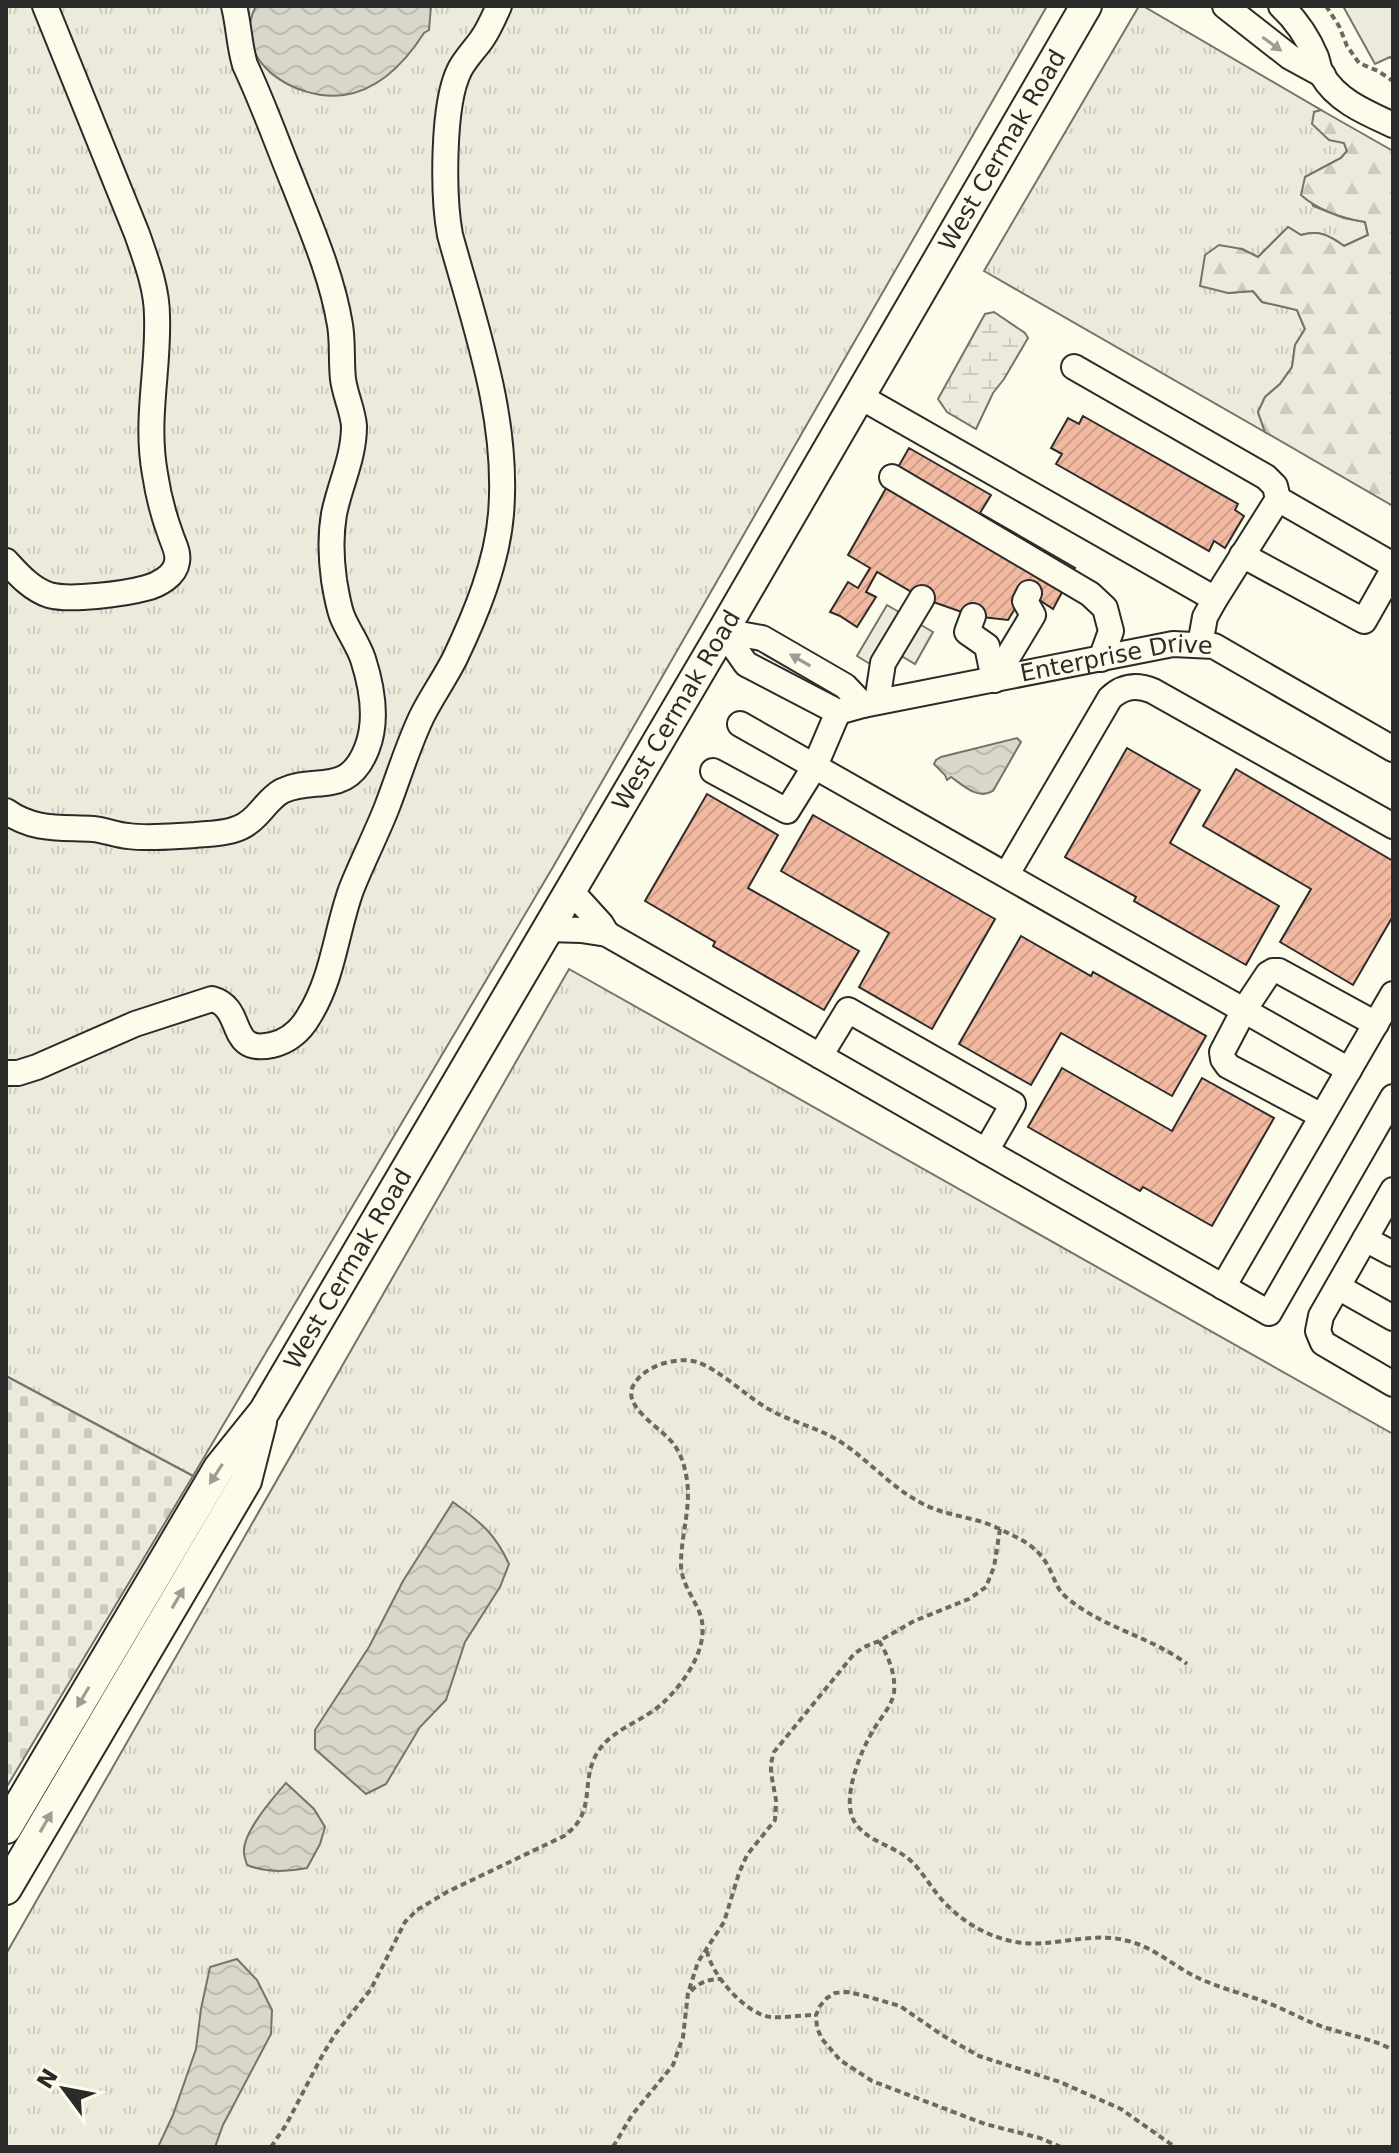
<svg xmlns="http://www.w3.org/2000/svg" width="1399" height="2153" font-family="'DejaVu Sans',sans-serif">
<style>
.grass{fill:url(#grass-tufts);stroke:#74746e;stroke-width:2}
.forest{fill:url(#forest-firs);stroke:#74746e;stroke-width:2}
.wetland{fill:url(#wetland-marsh);stroke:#74746e;stroke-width:2}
.cemetery{fill:url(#cemetery-stones);stroke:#74746e;stroke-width:2}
.parking{fill:#eceadb;stroke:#74746e;stroke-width:2}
.water{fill:url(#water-waves);stroke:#74746e;stroke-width:2}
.building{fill:url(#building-hatch);stroke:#2b2b2b;stroke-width:2}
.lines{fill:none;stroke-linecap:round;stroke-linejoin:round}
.minor-casing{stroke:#2b2b2b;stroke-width:28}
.major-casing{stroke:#2b2b2b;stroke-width:34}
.path{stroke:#6a6964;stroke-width:4;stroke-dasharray:6 4;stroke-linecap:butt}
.minor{stroke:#fdfbea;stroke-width:24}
.major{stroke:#fdfbea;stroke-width:30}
.oneway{fill:#9e9d94}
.labels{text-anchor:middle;stroke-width:6;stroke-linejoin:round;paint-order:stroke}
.street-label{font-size:24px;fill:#2b2b2b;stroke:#fdfbea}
</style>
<defs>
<pattern id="grass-tufts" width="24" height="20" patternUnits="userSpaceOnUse" patternTransform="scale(2)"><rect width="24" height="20" fill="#ecebdb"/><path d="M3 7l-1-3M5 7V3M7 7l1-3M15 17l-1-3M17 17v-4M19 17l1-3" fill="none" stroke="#cbcabc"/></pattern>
<pattern id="forest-firs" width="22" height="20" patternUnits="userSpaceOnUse" patternTransform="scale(2)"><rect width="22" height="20" fill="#ecebdb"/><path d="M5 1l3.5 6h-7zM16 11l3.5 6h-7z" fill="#cbcabc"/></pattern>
<pattern id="wetland-marsh" width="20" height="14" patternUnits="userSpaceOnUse" patternTransform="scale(2)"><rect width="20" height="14" fill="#ecebdb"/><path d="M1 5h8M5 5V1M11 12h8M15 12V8" fill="none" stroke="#cbcabc"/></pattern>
<pattern id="cemetery-stones" width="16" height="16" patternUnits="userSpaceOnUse" patternTransform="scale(2)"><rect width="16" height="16" fill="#ecebdb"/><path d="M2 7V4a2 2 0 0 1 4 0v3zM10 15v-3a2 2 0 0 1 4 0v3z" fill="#cbcabc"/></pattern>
<pattern id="water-waves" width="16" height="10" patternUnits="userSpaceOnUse" patternTransform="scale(2)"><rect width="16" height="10" fill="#d8d7c9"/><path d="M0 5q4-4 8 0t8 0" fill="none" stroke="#bab9ad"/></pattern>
<pattern id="building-hatch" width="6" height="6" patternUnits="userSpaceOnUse" patternTransform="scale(2)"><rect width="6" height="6" fill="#f2b8a0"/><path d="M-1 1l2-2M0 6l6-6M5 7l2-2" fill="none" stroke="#d09e8a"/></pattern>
</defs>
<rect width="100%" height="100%" fill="#fdfbea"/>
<path class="grass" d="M 6,6 L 1047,6 L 553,867 L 193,1476 L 6,1376 Z
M 1139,6 L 1143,6 L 1321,110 L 1314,112 L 1329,139 L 1344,143 L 1347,151 L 1341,158 L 1305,177 L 1313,206 L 1344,218 L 1365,222 L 1368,235 L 1344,246 C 1329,235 1319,230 1301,235 L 1288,227 L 1258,257 L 1242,249 L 1228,293 L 1253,291 L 1262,302 L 1297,310 L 1305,329 L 1295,345 L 1292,367 L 1280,384 L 1265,397 L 1258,412 L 1265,432 L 984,271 Z
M 569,969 L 1393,1434 L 1393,2147 L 6,2147 L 6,1954 Z"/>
<path class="forest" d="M 1321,110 L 1393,151 L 1393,506 L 1265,432 L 1258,412 L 1265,397 L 1280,384 L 1292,367 L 1295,345 L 1305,329 L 1297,310 L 1262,302 L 1253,291 L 1228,293 L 1200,286 L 1205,255 L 1219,245 L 1242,249 L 1258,257 L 1288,227 L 1301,235 C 1319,230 1329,235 1344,246 L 1368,235 L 1365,222 C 1341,218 1319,211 1301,195 L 1305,177 L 1341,158 L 1347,151 L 1344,143 L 1329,140 L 1312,124 L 1314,112 Z"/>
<path class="wetland" d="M 994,312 L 1025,333 L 1028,338 L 1004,379 L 993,393 L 976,429 L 947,412 L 938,399 L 985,314 Z"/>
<path class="cemetery" d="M 6,1376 L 193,1476 L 6,1788 Z"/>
<path class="parking" d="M 1343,6 L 1393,6 L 1393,60 L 1390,57 L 1375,64 Z
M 887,605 L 933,632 L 915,664 L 903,657 L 898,658 L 892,672 L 870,669 L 870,664 L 857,656 Z"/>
<path class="water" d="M 256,6 L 431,6 L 429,30 L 424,33 C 406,61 379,90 344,95 C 296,102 228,60 256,6 Z
M 1017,738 L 1021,742 L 993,791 C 978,800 964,786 951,777 L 947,780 L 945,775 L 934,764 L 936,760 L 941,757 Z
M 453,1502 C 480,1522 495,1533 509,1564 L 500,1587 L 465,1642 L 446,1700 L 420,1727 L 386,1784 L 366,1794 L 315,1749 L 315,1730 L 369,1647 L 403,1581 Z
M 286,1783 L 314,1809 L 325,1827 L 320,1844 L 307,1868 C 287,1872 267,1873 247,1865 C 246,1861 244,1857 244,1853 C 242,1833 273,1798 286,1783 Z
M 237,1959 L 257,1980 L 272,2010 L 271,2034 L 223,2125 L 215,2147 L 158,2147 L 173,2115 L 196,2049 L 201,2009 L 210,1967 Z"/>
<path class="building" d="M 1083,416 L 1238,504 L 1235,510 L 1244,516 L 1225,548 L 1214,541 L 1209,551 L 1056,464 L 1062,454 L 1051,448 L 1068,418 L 1079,424 Z
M 909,448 L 991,495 L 980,513 L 1075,568 L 1053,609 L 1026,591 L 1008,620 L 973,616 L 922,598 L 877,572 L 866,592 L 876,597 L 857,627 L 840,616 L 830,612 L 848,582 L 858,588 L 870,568 L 848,555 Z
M 1127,748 L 1200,790 L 1170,843 L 1279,906 L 1246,965 L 1134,901 L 1136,897 L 1065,857 Z
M 1236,769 L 1393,861 L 1393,916 L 1353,985 L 1280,942 L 1311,889 L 1203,826 Z
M 707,794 L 778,835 L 748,888 L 859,951 L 824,1010 L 713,946 L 715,942 L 645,901 Z
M 813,815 L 995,919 L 932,1029 L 859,987 L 889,933 L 781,871 Z
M 1021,936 L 1091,976 L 1093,972 L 1206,1036 L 1172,1096 L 1061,1033 L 1031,1085 L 959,1044 Z
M 1062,1068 L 1172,1131 L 1202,1078 L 1274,1118 L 1212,1226 L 1143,1187 L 1140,1191 L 1028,1127 Z"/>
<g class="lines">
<defs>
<g id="minor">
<path d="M 1225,6 L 1290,57 L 1323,75"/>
<path d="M 1281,6 C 1296,20 1308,38 1316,57 C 1318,63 1319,70 1322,75 C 1337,101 1367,113 1393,125"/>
<path d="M 1074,367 L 1266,477 L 1275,486 L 1278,499 L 1393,565"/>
<path d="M 859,396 L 1215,599"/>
<path d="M 892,477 L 1090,594 L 1105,608 L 1111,631 L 1101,659"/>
<path d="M 1242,555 L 1364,621 L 1393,570"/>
<path d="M 6,561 C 18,574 31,589 49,595 C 69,601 124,594 146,588 C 158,585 175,576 177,562 C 179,552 173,543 170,533 C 163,514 158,494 155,474 C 145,419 159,370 157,316 C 157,288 146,260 137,234 L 45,6"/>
<path d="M 973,616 L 967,632 L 987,646 L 994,680"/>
<path id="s1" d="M 723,631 L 746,664 L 838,712 L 863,705 L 1173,644 L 1214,646 L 1393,749"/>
<path d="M 723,631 L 762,638 L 845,686 L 863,705"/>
<path d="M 1200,645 L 1205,617 L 1215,599 L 1278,499"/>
<path d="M 994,680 L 1033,615 L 1025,601 L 1029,593"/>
<path d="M 877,702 L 883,663 L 922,598"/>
<path d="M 740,724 L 1349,1070"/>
<path d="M 713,771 L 787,811 L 815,766 L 838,712"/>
<path d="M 6,811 C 34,831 60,827 93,829 C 105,830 116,835 128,836 C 150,839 173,836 195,835 C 218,833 239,834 256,816 C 265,807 271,797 282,791 C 315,775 348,798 367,748 C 378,720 372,687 363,659 C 358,644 348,631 342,616 C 338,605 336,592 334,580 C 331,558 330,537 334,514 C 340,484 354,458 354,426 C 353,411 345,395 343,379 C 341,361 343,343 340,325 C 332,276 311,228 293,182 C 277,143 263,103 245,65 C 239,45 239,26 234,6"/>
<path d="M 1007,874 L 1110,698 C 1123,686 1136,684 1153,691 L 1393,826"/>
<path d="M 571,891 L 601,924 L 607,934"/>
<path d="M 548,929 L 581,930 L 607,934 L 1269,1313 L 1393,1097"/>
<path d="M 820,1056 L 848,1010 L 1013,1104 L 986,1151"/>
<path d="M 6,1073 L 18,1073 L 37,1067 L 135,1024 L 212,999 C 246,1008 226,1055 272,1045 C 289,1041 301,1030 309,1016 C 333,978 336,932 351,890 C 362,862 376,835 387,807 C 399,776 408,745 422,716 C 432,696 445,678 455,658 C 476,614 497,563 501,514 C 509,418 475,326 450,235 C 443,197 442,103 460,69 C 466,58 475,49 482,39 C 489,29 494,17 499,6"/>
<path d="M 1322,1116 L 1228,1066 L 1223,1059 L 1222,1052 L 1244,1010 L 1268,974 L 1273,971 L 1279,971 L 1376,1024"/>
<path d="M 1393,1190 L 1321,1316 L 1318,1331 L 1323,1343 L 1393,1384"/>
<path d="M 1365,1239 L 1393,1254"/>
<path d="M 1223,1287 L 1393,994"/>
<path d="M 1338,1287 L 1393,1318"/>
</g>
<g id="major">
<path id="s2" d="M 6,1828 L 219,1468 L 264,1412 L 723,631 L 1086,6"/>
<path d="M 6,1889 L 246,1481 L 261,1422"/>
</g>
</defs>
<use href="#minor" class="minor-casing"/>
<use href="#major" class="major-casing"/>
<path class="path" d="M 1326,6 L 1339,26 L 1347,46 L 1359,63 L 1378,71 L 1393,81
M 879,1641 C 888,1656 896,1674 894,1692 C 892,1706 881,1717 874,1729 C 861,1750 841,1798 854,1821 C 867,1843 896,1845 913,1863 C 924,1874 932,1889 943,1901 C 969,1929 1006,1947 1046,1943 C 1070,1941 1100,1934 1124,1940 C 1155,1946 1177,1970 1205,1981 C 1226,1990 1248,1995 1268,2003 C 1289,2011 1308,2023 1330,2029 C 1352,2036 1373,2039 1393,2050
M 707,1951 C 711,1974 746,2015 771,2017 C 785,2018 801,2015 816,2015
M 691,1991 C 700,1982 709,1979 721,1979
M 271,2147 L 286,2125 L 323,2054 L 336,2033 L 371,1989 L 405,1922 L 417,1910 L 447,1892 L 564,1836 C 599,1811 578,1781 599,1750 C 615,1727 647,1720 666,1700 C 689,1677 713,1640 698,1609 C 691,1594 681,1581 681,1564 C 681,1535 691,1509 687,1480 C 685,1468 682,1456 675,1446 C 664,1429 622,1408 633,1386 C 643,1366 676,1356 697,1362 C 718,1369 743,1393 762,1405 C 784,1420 811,1425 834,1438 C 864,1455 886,1483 916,1500 C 935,1512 957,1515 979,1521 C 990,1524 1002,1530 1012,1535 C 1027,1542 1040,1551 1048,1566 C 1054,1576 1056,1589 1066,1597 C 1102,1628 1150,1636 1187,1664
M 613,2147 L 632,2115 L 673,2065 L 683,2037 L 688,1993 L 698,1962 L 724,1922 L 739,1873 L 747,1855 L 775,1820 L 776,1800 L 771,1773 L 771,1763 L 774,1752 L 854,1654 L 864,1647 L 879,1641 L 914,1621 L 969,1599 L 986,1587 L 994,1567 L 1000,1529
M 1061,2147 L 1040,2138 L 985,2124 L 872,2081 L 840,2060 L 822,2039 L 817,2028 L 816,2015 L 820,2006 L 827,1998 L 835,1993 L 847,1992 L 862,1995 L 900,2006 L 942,2035 L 979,2056 L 1060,2082 L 1121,2109 L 1175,2147"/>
<use href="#minor" class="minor"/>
<use href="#major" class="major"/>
</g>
<defs><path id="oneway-solid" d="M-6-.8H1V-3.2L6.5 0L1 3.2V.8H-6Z" transform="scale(2)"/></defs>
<g class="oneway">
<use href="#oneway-solid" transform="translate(1272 44) rotate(36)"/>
<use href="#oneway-solid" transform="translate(800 660) rotate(-150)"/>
<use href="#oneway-solid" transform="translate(216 1474) rotate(123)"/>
<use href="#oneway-solid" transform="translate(178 1598) rotate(-60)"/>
<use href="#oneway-solid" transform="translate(83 1697) rotate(121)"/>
<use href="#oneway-solid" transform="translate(46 1822) rotate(-60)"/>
</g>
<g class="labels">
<g class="street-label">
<text dy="8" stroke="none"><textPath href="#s2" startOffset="1952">West Cermak Road</textPath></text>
<text dy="8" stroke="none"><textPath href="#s1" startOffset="428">Enterprise Drive</textPath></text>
<text dy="8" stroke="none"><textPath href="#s2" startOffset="1304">West Cermak Road</textPath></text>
<text dy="8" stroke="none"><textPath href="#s2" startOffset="656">West Cermak Road</textPath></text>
</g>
</g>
<rect width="1399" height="2153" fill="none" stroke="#2b2b2b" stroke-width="16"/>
<g transform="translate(64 2089) rotate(302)" stroke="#fdfbea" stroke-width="6" paint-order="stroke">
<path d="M0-6L14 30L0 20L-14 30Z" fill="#2b2b2b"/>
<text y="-12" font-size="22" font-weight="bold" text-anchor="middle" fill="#2b2b2b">N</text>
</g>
</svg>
